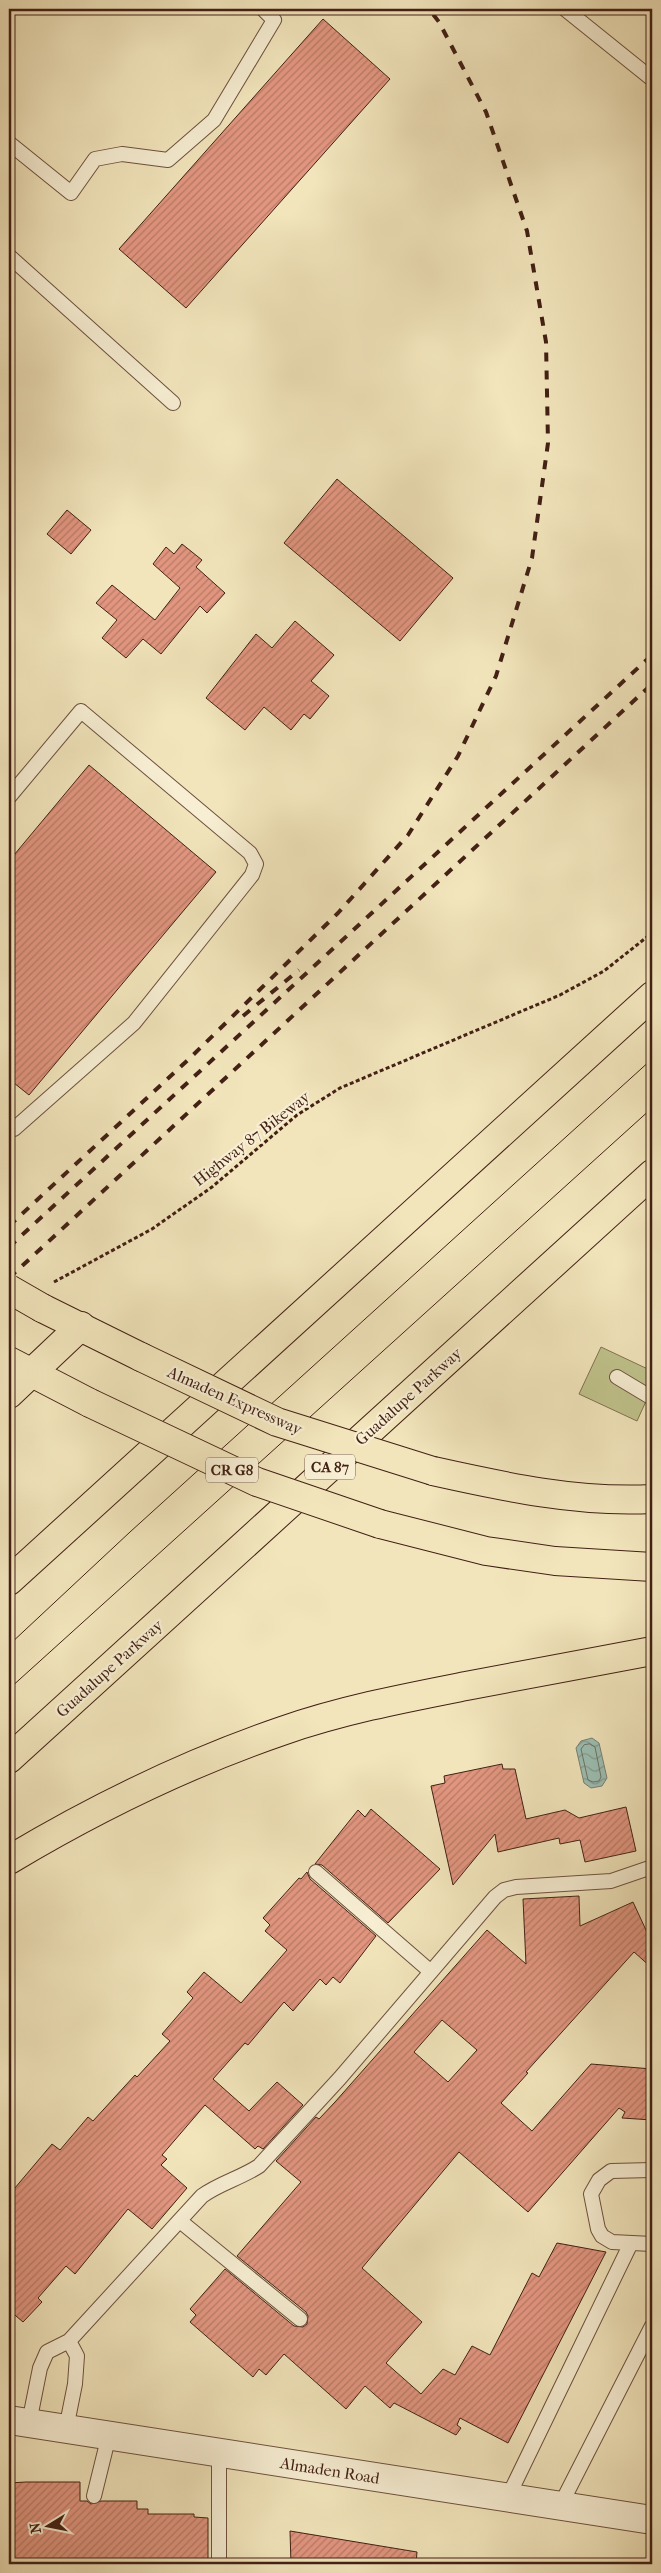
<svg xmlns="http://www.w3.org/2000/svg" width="661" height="2573" font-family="'IM FELL French Canon',serif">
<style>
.garden{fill:#c0c38c;stroke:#817250}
.water{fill:url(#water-waves);stroke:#777f74}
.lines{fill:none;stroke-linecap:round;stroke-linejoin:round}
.shore{stroke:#6e7064;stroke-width:1}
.building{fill:url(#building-hatch);stroke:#422014;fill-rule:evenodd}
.service-casing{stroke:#6e513e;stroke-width:16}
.tertiary-casing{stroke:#6e513e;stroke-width:30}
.primary-casing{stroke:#422014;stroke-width:30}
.motorway-casing{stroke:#422014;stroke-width:30}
.path{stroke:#422014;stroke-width:3;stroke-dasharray:4 2.5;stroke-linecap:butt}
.service{stroke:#f7eed3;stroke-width:14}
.tertiary{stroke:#f7eed3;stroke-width:28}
.primary{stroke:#f2e5bc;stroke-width:28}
.motorway{stroke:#f2e5bc;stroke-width:28}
.tram{stroke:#422014;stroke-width:1}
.rail{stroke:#422014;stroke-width:4;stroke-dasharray:9 9;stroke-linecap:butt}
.primary-bridge-casing{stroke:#422014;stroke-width:30;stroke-linecap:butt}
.primary-bridge{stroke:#f2e5bc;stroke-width:28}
.labels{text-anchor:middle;stroke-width:4.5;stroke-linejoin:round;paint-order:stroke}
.shield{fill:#f7eed3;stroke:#785e4d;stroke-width:1}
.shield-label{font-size:15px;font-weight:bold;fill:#422014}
.street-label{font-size:16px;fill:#422014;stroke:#f7eed3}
</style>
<defs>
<pattern id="water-waves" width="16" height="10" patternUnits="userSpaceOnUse" patternTransform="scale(1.25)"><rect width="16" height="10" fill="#9bbfb4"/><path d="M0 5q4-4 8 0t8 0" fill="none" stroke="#809b91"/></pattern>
<pattern id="building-hatch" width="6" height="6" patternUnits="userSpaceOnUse" patternTransform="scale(1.25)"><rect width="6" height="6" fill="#e29680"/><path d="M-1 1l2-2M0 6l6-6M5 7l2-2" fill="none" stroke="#b97a68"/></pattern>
</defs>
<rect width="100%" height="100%" fill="#f2e5bc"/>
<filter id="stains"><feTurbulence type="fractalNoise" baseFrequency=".004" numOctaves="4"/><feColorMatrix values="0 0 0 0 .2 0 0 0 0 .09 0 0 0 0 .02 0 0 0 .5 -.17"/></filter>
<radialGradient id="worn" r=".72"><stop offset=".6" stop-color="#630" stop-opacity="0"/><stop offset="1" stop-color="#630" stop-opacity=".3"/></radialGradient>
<path class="garden" d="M 601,1347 L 652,1371 L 652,1388 L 637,1421 L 579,1394 Z"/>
<path class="water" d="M 592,1738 L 599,1743 L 607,1778 L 602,1786 L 591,1788 L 584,1783 L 576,1748 L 581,1741 Z"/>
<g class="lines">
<path class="shore" d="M 590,1744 L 595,1747 L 601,1777 L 599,1781 L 593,1782 L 588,1780 L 581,1749 L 584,1745 Z"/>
</g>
<path class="building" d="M 323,19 L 390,79 L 186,308 L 119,249 Z
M 337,479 L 453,578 L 400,641 L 284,543 Z
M 67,510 L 91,530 L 71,554 L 47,534 Z
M 182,544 L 202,560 L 196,567 L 225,593 L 207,613 L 200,606 L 161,654 L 143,639 L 126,658 L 102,638 L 117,620 L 96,603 L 112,585 L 155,620 L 180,588 L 153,564 L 166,547 L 174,554 Z
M 295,621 L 334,655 L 311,681 L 329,696 L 310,719 L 304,714 L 291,730 L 264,707 L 245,730 L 206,698 L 256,634 L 272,648 Z
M 89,765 L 216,872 L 29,1095 L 9,1079 L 9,861 Z
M 502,1764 L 503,1769 L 515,1769 L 526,1819 L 565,1810 L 579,1818 L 626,1807 L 636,1851 L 585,1862 L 580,1840 L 560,1844 L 559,1838 L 498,1852 L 495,1834 L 453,1885 L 431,1786 L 445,1783 L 444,1776 Z
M 371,1809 L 440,1869 L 388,1923 L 322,1865 L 315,1864 L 358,1810 L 365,1817 Z
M 307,1872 L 310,1879 L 376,1936 L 340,1983 L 333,1977 L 326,1985 L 320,1979 L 293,2011 L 284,2002 L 248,2045 L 245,2043 L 213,2079 L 249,2111 L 277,2082 L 303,2105 L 263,2149 L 258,2146 L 255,2149 L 205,2105 L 162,2155 L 167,2159 L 161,2165 L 187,2188 L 152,2229 L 128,2209 L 75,2274 L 66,2266 L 38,2298 L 42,2302 L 23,2322 L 9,2310 L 9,2195 L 52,2144 L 60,2150 L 88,2117 L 93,2121 L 135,2075 L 137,2077 L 170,2041 L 162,2034 L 193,1998 L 187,1992 L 204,1972 L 241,2003 L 287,1950 L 265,1931 L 270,1925 L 263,1918 L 299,1878 L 301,1879 Z
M 579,1896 L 580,1926 L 633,1902 L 652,1943 L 652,1968 L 634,1952 L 526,2072 L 528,2073 L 501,2103 L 532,2131 L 591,2064 L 652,2069 L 652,2120 L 622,2118 L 625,2112 L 619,2108 L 528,2212 L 459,2152 L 362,2268 L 422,2322 L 386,2363 L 421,2394 L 443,2369 L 455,2375 L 472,2346 L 490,2355 L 532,2273 L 539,2277 L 557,2243 L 606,2252 L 508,2443 L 460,2418 L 457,2425 L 461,2428 L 456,2435 L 394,2403 L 390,2408 L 365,2386 L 346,2409 L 284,2354 L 266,2375 L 259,2369 L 253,2377 L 190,2322 L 196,2315 L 190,2309 L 225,2269 L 294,2326 L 303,2327 L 307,2324 L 308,2316 L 306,2312 L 237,2256 L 301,2182 L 276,2161 L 316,2117 L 319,2119 L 335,2102 L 487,1930 L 526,1964 L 523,1899 ZM 442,2020 L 477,2050 L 448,2082 L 414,2052 Z
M 26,2482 L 80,2482 L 80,2501 L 87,2501 L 91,2504 L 101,2501 L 137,2501 L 137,2509 L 148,2509 L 148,2514 L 194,2514 L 194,2517 L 208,2518 L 208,2564 L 9,2564 L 9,2483 Z
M 290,2531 L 417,2552 L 416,2564 L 291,2564 Z"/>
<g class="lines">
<defs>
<path id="service" d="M 565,9 L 652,79
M 9,143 L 71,193 L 95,159 L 122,154 L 168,160 L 214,120 L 274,20 L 263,9
M 9,256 L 173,403
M 9,797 L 81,711 L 250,853 L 256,864 L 252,875 L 134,1023 L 14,1129 L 9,1129
M 617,1377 L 652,1398
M 316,1872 L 431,1972
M 652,2170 L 611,2171 L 599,2180 L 591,2194 L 598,2229 L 602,2236 L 612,2242 L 652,2244
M 180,2221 L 300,2319
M 29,2423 L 40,2368 L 47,2352 L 69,2341 L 202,2196 C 220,2183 241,2178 259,2166 L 340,2078 L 495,1897 L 504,1890 L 516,1887 L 611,1881 L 652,1867
M 66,2429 L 75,2384 L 77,2356 L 69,2341
M 219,2453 L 219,2564
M 94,2496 L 109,2435
M 507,2499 L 631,2243
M 560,2506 L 652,2326"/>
<path id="tertiary" d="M 9,2420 L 652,2520"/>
<path id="primary" d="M 42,1308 L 141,1357
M 9,1361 L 90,1403
M 433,1471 C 505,1487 578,1503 652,1499
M 380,1524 L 486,1551 L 555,1561 L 652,1567"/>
<path id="motorway" d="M 9,1394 L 81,1326
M 9,1581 L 652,996
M 9,1759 L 652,1174
M 9,1860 C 96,1808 186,1764 282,1731 C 342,1710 405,1698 466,1686 C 528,1674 590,1663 652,1651"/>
</defs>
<use href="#service" class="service-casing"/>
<use href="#tertiary" class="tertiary-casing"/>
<use href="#primary" class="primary-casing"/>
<use href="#motorway" class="motorway-casing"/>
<path class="path" d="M 54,1282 L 152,1229 L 212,1187 L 297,1115 L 340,1088 L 560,995 L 604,971 L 652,933"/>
<use href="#service" class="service"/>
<use href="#tertiary" class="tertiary"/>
<use href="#primary" class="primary"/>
<use href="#motorway" class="motorway"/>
<path class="tram" d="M 9,1645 L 130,1532 L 652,1059
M 9,1689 L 652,1108"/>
<path class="rail" d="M 243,1016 L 299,970
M 9,1226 L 190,1058 L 338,913 L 408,835 L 458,756 L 496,676 L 532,558 L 548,443 L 546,342 L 527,231 L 486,112 L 439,22 L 429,9
M 9,1247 L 652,655
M 9,1278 L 652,684"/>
<defs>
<path id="primary-bridge" d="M 9,1289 L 42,1308
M 141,1357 L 277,1422 L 433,1471
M 90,1403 L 257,1482 L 380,1524"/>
</defs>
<use href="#primary-bridge" class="primary-bridge-casing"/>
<use href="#primary-bridge" class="primary-bridge"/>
</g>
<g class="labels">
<g class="shield">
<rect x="305" y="1454.5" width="50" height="25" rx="4"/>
<rect x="206" y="1457.5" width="52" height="25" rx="4"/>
</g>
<g class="shield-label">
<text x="330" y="1472">CA 87</text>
<text x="232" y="1475">CR G8</text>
</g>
<g class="street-label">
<text transform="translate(251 1138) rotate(-38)" y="6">Highway 87 Bikeway</text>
<text transform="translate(408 1396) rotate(-42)" y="6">Guadalupe Parkway</text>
<text transform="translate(235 1400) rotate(24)" y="6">Almaden Expressway</text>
<text transform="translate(109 1668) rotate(-42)" y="6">Guadalupe Parkway</text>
<text transform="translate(330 2470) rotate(9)" y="6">Almaden Road</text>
</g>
</g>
<rect width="661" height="2573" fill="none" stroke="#f2e5bc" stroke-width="30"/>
<rect x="10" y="10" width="641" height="2553" fill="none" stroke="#422014" stroke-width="2.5"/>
<rect x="15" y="15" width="631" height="2543" fill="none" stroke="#422014"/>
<g transform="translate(48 2526) rotate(260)" stroke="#f7eed3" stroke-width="4" paint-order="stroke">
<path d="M0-4L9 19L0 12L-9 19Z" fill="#422014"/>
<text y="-8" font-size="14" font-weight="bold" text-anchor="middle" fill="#422014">N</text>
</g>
<rect width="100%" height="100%" filter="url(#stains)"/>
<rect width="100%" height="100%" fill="url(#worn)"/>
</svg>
